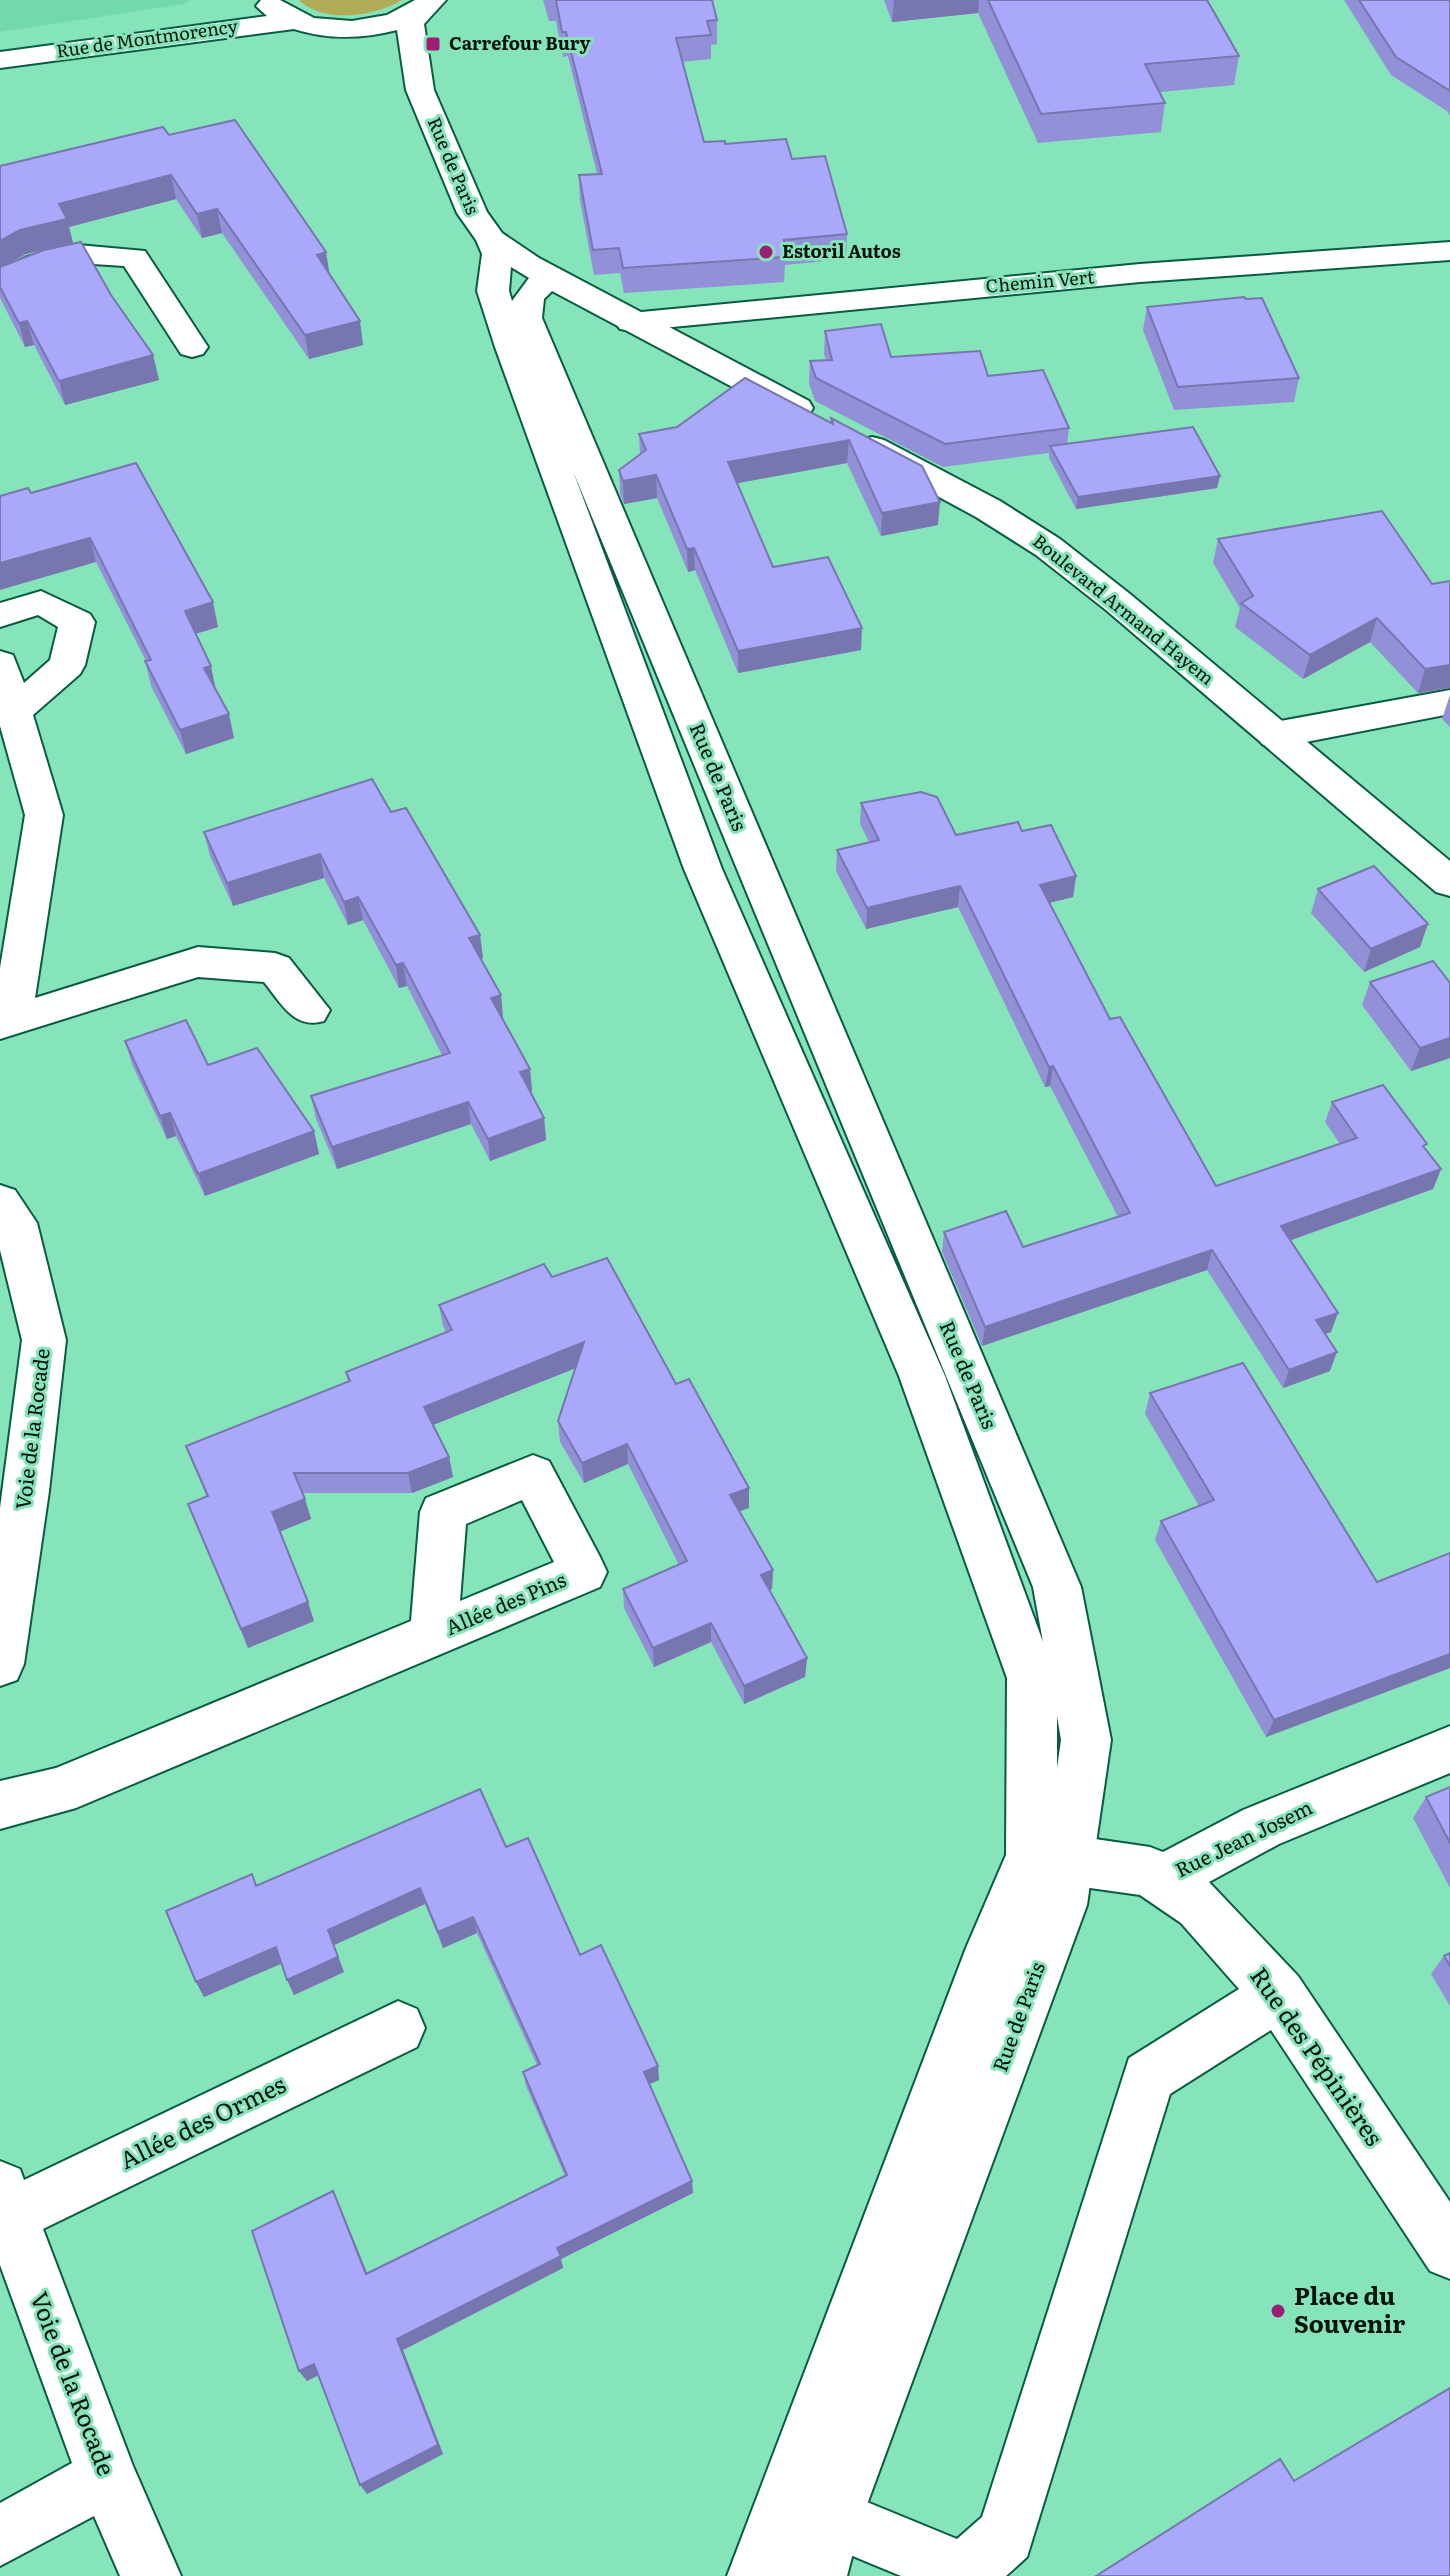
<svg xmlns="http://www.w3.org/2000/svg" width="1450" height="2576" font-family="Literata,serif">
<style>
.built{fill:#72d9ae}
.green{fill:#b2ab58}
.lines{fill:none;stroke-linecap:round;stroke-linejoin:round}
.minor-casing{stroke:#095c41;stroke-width:4}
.major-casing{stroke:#095c41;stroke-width:4}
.minor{fill:#fff;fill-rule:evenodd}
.major{fill:#fff;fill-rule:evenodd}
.wall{fill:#9290d7;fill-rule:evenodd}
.shaded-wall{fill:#7776af}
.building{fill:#aaa8fa;stroke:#7776af;stroke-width:2}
.poi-dot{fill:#9b1d74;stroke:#86e4bb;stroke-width:3}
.labels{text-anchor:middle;stroke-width:6;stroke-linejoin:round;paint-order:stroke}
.far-street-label{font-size:18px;fill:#01120a;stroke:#86e4bb}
.far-poi-label{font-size:18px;font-weight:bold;fill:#01120a;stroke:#86e4bb;text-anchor:start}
.street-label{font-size:20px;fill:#01120a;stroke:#86e4bb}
.near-street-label{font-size:24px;fill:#01120a;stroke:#86e4bb}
.near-poi-label{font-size:24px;font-weight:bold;fill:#01120a;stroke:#86e4bb;text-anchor:start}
</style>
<rect width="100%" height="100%" fill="#86e4bb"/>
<path class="built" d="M 0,0 L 189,0 L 184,4 L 0,32 Z"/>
<path class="green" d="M 299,0 L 402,0 C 375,16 325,25 299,0 Z"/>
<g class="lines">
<defs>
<path id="minor" d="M 1450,242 L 1450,260 L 1140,282 L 631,331 L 620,329 L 615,322 L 620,315 L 631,313 L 1140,264 Z
M 78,245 L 145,251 L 208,347 L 203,354 L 192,357 L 181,354 L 124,266 L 78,263 L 49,271 L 0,290 L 0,270 L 27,257 Z
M 41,591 L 90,614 L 95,622 L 85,665 L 80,674 L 33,715 L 63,815 L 35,998 L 198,947 L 275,953 L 289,958 L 330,1010 L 324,1021 C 294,1030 281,1003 264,982 L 198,977 L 0,1039 L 0,968 L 25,815 L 0,726 L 0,651 L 13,655 L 24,683 L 50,660 L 58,627 L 38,615 L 0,627 L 0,603 Z
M 1450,690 L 1450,714 L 1275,748 L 1262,744 L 1257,735 L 1262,726 L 1275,722 Z
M 0,1185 L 15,1190 L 37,1223 L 66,1340 L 49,1491 L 24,1664 L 17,1680 L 0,1686 L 0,1508 L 22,1340 L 0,1250 Z
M 533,1455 L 549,1461 L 600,1557 L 607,1572 L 600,1587 L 76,1808 L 0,1829 L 0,1781 L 56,1768 L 411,1621 L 420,1512 L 426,1498 ZM 522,1500 L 554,1562 L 460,1601 L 466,1524 Z
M 1450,1726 L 1450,1773 L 1279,1844 L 1209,1882 L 1298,1976 L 1450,2202 L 1450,2279 L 1430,2271 L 1271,2030 L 1170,2094 L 1027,2557 L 1006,2576 L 901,2576 L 785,2528 L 776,2507 L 785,2486 L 806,2477 L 957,2539 L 982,2517 L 1129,2058 L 1239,1989 L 1181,1923 L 1140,1895 L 1033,1880 L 1015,1872 L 1007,1855 L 1015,1838 L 1033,1830 L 1150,1847 L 1163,1852 L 1243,1810 Z
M 398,2001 L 417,2009 L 425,2028 L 417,2047 L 43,2229 L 133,2466 L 181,2576 L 120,2576 L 94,2516 L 0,2566 L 0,2503 L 72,2463 L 0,2265 L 0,2161 L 20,2169 L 24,2180 Z"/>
<path id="major" d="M 261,0 L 280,0 L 314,18 L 352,21 L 387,15 L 415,0 L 446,0 L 424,24 L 434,90 L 487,212 L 502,233 L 539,258 L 809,401 L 813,408 L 809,415 L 797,418 L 785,415 L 552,291 L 544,299 L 542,318 L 1081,1587 L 1111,1740 L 1087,1905 L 862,2518 L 847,2576 L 727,2576 L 966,1948 L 1006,1855 L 1007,1678 L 899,1376 L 684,869 L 495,347 L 477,291 L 482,254 L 476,240 L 457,213 L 406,90 L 397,30 C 362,39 329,40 294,29 L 0,68 L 0,52 L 267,16 L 256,6 ZM 511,267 L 529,278 L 512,301 L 509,291 ZM 573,471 L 1033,1587 L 1043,1642 L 945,1376 L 722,869 ZM 1057,1716 L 1061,1740 L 1057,1768 Z
M 872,437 L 884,440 L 1000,501 L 1060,539 L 1130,594 L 1450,861 L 1450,896 L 1436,892 L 1106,610 L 1036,555 L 976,517 L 860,454 L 855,447 L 860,440 Z"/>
</defs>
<use href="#minor" class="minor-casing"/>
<use href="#major" class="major-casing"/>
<use href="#minor" class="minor"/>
<use href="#major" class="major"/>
</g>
<path class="wall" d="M 543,0 L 712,0 L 717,20 L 717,44 L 711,45 L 711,59 L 682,62 L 704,142 L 725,144 L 792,159 L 847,234 L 846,259 L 785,265 L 784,282 L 624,293 L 620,273 L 594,275 L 580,200 L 579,175 L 597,174 L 568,56 L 563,57 L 556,21 L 549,21 Z
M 884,0 L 1207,0 L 1239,56 L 1234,85 L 1160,92 L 1165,103 L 1161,132 L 1038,143 L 978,13 L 892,22 Z
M 1344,0 L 1450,0 L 1450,116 L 1447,111 L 1391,75 Z
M 169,135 L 326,252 L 329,274 L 363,345 L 309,359 L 222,233 L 202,238 L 176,199 L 69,227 L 73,243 L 49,249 L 111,295 L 153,355 L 159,380 L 65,405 L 34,345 L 25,347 L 0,298 L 0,166 ZM 43,250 L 11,262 L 26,254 Z
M 1147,307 L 1299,378 L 1294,402 L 1174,410 L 1143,330 Z
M 825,331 L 891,357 L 988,376 L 1069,428 L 1067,444 L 1220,476 L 1217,488 L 1076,509 L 1049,458 L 1049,453 L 943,467 L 815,401 L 809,384 L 810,361 L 826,360 L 824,354 Z
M 831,418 L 938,525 L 881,536 L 847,463 L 737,483 L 773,567 L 861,650 L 738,673 L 695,570 L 688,572 L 657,498 L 624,504 L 620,493 L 619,470 L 640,455 L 639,434 L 830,423 Z
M 31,493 L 218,627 L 196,634 L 234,738 L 186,754 L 151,686 L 145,661 L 146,661 L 96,562 Z
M 1218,539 L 1432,584 L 1450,688 L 1418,693 L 1370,642 L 1303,679 L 1235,627 L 1240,608 L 1213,563 Z
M 1450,695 L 1450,727 L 1442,719 Z
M 861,803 L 956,835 L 1022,831 L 1076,876 L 1073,897 L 1049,903 L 1110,1019 L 1216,1186 L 1340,1144 L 1325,1122 L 1332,1102 L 1425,1149 L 1441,1169 L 1433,1189 L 1290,1240 L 1331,1332 L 1325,1334 L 1330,1371 L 1283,1388 L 1207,1270 L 982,1346 L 942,1252 L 944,1232 L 1023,1247 L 1118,1217 L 1050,1086 L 1045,1087 L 958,907 L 866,929 L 836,871 L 837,850 L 869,842 L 860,824 Z
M 391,812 L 480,935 L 483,958 L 480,959 L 501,995 L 503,1018 L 502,1018 L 530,1069 L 532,1091 L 530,1092 L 544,1118 L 546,1140 L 490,1161 L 471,1124 L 337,1169 L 316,1119 L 311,1096 L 442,1055 L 407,986 L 399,988 L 363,920 L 348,925 L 324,878 L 233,906 L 210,856 L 204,832 Z
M 1318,889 L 1420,947 L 1364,972 L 1311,913 Z
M 1370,982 L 1450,983 L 1450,1058 L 1411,1071 L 1362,1005 Z
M 125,1041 L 208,1065 L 314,1131 L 319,1154 L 205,1196 L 176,1136 L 167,1139 L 132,1064 Z
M 552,1277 L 676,1384 L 749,1488 L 749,1508 L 739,1511 L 773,1570 L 772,1589 L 769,1590 L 807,1658 L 805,1677 L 744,1704 L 711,1642 L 654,1667 L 624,1608 L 623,1589 L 679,1565 L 628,1464 L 584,1483 L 560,1442 L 558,1421 L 576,1368 L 433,1425 L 449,1457 L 453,1477 L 412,1493 L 303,1493 L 311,1519 L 280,1531 L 314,1621 L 248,1648 L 188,1504 L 207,1497 L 186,1446 L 348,1382 L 346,1372 L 446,1332 L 443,1326 L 439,1305 Z
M 1150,1393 L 1377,1582 L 1450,1553 L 1450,1668 L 1266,1737 L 1155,1540 L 1161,1521 L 1199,1506 L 1145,1414 Z
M 1450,1787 L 1450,1888 L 1413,1818 L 1426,1797 Z
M 506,1847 L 580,1955 L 658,2066 L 659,2080 L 649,2084 L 693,2193 L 561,2259 L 563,2268 L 403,2350 L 443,2454 L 367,2494 L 318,2375 L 307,2381 L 299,2371 L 339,2204 L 367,2274 L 565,2176 L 526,2086 L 523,2072 L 537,2065 L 477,1933 L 443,1948 L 425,1904 L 334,1945 L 344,1972 L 294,1995 L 281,1963 L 204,1997 L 196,1982 L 257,1886 Z
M 1450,1953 L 1450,2006 L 1431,1974 L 1444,1956 Z"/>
<path class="shaded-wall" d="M 894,0 L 979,0 L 978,13 L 892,22 Z
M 171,175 L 176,199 L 69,227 L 73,243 L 26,254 L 0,268 L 0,241 L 59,204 Z
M 217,209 L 222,233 L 202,238 L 197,214 Z
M 326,252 L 330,277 L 317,255 Z
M 27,321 L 34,345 L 25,347 L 19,323 Z
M 360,321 L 363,345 L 309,359 L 305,335 Z
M 153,355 L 159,380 L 65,405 L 59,381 Z
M 849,440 L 847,463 L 728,485 L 728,462 Z
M 656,475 L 657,498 L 624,504 L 623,481 Z
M 1220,476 L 1217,488 L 1076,509 L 1078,497 Z
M 940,502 L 938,525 L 881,536 L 882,513 Z
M 90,538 L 96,562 L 0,590 L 0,563 Z
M 694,548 L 695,570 L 688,572 L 687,549 Z
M 213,602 L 218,627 L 191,635 L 185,611 Z
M 1377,618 L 1370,642 L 1303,679 L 1310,655 Z
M 862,628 L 861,650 L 738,673 L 738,651 Z
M 1450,665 L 1450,688 L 1418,693 L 1425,669 Z
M 211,666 L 216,691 L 204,668 Z
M 229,714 L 234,738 L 186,754 L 180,730 Z
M 320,854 L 324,878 L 233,906 L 227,883 Z
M 1076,876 L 1073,897 L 1037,906 L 1040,885 Z
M 960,886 L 958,907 L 866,929 L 867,908 Z
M 358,897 L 363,920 L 348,925 L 344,902 Z
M 1428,924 L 1420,947 L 1364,972 L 1371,949 Z
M 480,935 L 483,958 L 472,962 L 469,938 Z
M 403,963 L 407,986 L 399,988 L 396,965 Z
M 501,995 L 503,1018 L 493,1021 L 491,998 Z
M 1450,1038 L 1450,1058 L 1411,1071 L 1420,1048 Z
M 1053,1066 L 1050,1086 L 1045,1087 L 1049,1067 Z
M 530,1069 L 532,1091 L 522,1095 L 520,1072 Z
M 468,1102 L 471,1124 L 337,1169 L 332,1147 Z
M 170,1113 L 176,1136 L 167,1139 L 160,1116 Z
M 544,1118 L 546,1140 L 490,1161 L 488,1139 Z
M 314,1131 L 319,1154 L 205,1196 L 198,1174 Z
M 1441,1169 L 1433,1189 L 1275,1246 L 1281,1226 Z
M 1212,1250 L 1207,1270 L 982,1346 L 985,1327 Z
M 1338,1313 L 1331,1332 L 1309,1339 L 1316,1320 Z
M 584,1342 L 586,1364 L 428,1427 L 424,1407 Z
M 1337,1352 L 1330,1371 L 1283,1388 L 1289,1370 Z
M 627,1444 L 628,1464 L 584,1483 L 582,1463 Z
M 449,1457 L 453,1477 L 412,1493 L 408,1473 Z
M 749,1488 L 749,1508 L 730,1515 L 730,1495 Z
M 305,1499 L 311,1519 L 279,1532 L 272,1512 Z
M 773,1570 L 772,1589 L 760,1594 L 761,1575 Z
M 308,1602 L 314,1621 L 248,1648 L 241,1629 Z
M 711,1623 L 711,1642 L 654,1667 L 653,1648 Z
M 1450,1654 L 1450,1668 L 1266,1737 L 1274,1720 Z
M 807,1658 L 805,1677 L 744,1704 L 744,1686 Z
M 420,1888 L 425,1904 L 334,1945 L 328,1930 Z
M 473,1917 L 477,1933 L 443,1948 L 438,1932 Z
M 276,1947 L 283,1963 L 204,1997 L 196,1982 Z
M 338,1957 L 344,1972 L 294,1995 L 287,1980 Z
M 658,2066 L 659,2080 L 645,2086 L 644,2072 Z
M 692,2181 L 693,2193 L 561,2259 L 563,2268 L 403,2350 L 443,2454 L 367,2494 L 360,2485 L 397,2339 L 557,2248 Z
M 333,2191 L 339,2204 L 372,2285 L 366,2274 Z
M 314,2364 L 321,2374 L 307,2381 L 299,2371 Z"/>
<path class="building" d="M 556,0 L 712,0 L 717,20 L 707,21 L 711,35 L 676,38 L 704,142 L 725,141 L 725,144 L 786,139 L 792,159 L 825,156 L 847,234 L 784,240 L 785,257 L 623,268 L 619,248 L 593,250 L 579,175 L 602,174 L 566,32 L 562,32 Z
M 988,0 L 1207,0 L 1239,56 L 1145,64 L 1165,103 L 1041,114 Z
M 1359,0 L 1450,0 L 1450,91 L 1396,57 Z
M 235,120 L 326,252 L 317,255 L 360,321 L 305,335 L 217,209 L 197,214 L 171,175 L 59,204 L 67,219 L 20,230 L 0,241 L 0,166 L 163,127 L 169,135 Z
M 81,242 L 111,295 L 153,355 L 59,381 L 27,321 L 19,323 L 0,287 L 0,267 L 44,250 Z
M 1244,297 L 1246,299 L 1262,298 L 1299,378 L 1178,387 L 1147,307 Z
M 881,324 L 891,357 L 980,351 L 988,376 L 1043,370 L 1069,428 L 945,444 L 816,378 L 810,361 L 832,360 L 825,331 Z
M 745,378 L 833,424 L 831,418 L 922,466 L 940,502 L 882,513 L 849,440 L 728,462 L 773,567 L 828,557 L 862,628 L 738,651 L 694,548 L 687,549 L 656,475 L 623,481 L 619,470 L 646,450 L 639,434 L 677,427 Z
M 1193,427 L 1220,476 L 1078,497 L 1050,446 Z
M 136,463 L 213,602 L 185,611 L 211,666 L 204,668 L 229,714 L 180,730 L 145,661 L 151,660 L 90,538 L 0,563 L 0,496 L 28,488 L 31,493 Z
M 1382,511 L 1432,584 L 1450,581 L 1450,665 L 1425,669 L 1377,618 L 1310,655 L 1241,603 L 1253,596 L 1218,539 Z
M 372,779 L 391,812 L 406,808 L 480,935 L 469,938 L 501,995 L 491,998 L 530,1069 L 520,1072 L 544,1118 L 488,1139 L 468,1102 L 332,1147 L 311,1096 L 450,1053 L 403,963 L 396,965 L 358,897 L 344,902 L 320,854 L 227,883 L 204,832 Z
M 921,792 L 937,797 L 956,835 L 1018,822 L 1022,831 L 1051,825 L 1076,876 L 1040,885 L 1110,1019 L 1120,1017 L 1216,1186 L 1357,1138 L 1332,1102 L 1383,1085 L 1427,1144 L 1423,1146 L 1441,1169 L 1281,1226 L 1338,1313 L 1316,1320 L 1337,1352 L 1289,1370 L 1212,1250 L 985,1327 L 944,1232 L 1006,1211 L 1023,1247 L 1130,1213 L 1053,1066 L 1049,1067 L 960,886 L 867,908 L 837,850 L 879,840 L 861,803 Z
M 1374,866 L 1428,924 L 1371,949 L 1318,889 Z
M 1433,961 L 1450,983 L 1450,1038 L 1420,1048 L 1370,982 Z
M 186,1020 L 208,1065 L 257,1048 L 314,1131 L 198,1174 L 170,1113 L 160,1116 L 125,1041 Z
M 607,1258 L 676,1384 L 689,1379 L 749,1488 L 730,1495 L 773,1570 L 761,1575 L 807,1658 L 744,1686 L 711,1623 L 653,1648 L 623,1589 L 687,1561 L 627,1444 L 582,1463 L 558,1421 L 584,1342 L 424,1407 L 449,1457 L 408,1473 L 294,1473 L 305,1499 L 272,1512 L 308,1602 L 241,1629 L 188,1504 L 208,1496 L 186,1446 L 350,1381 L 346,1372 L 452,1330 L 439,1305 L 544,1264 L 552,1277 Z
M 1243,1363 L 1377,1582 L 1450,1553 L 1450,1654 L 1274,1720 L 1161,1521 L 1214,1500 L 1150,1393 Z
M 1450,1787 L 1450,1843 L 1426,1797 Z
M 480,1789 L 506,1847 L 528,1838 L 580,1955 L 601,1945 L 658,2066 L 644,2072 L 692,2181 L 557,2248 L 561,2256 L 397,2339 L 438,2445 L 360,2485 L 314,2364 L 299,2371 L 252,2231 L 333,2191 L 366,2274 L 567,2175 L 523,2072 L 540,2064 L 473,1917 L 438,1932 L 420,1888 L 328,1930 L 338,1957 L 287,1980 L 276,1947 L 196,1982 L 166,1911 L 252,1874 L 256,1886 Z
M 1450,1953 L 1450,1966 L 1444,1956 Z
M 1450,2388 L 1450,2576 L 1096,2576 L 1280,2459 L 1294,2481 Z"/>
<g class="poi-dot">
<rect x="425" y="36" width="16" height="16" rx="4"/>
<circle cx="766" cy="252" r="8"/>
<circle cx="1278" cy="2311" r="8"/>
</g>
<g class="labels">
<g class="far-street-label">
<text transform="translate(147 39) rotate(-8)" y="6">Rue de Montmorency</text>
<text transform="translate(453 166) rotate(67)" y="6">Rue de Paris</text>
<text transform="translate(1040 282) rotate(-5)" y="6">Chemin Vert</text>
<text transform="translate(1123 610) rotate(39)" y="6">Boulevard Armand Hayem</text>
</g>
<g class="far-poi-label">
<text x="449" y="50">Carrefour Bury</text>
<text x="782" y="258">Estoril Autos</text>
</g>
<g class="street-label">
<text transform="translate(718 777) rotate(67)" y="7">Rue de Paris</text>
<text transform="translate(968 1375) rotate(67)" y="7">Rue de Paris</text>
<text transform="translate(33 1429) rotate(-83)" y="7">Voie de la Rocade</text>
<text transform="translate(506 1604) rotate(-23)" y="7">Allée des Pins</text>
<text transform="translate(1244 1839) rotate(-26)" y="7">Rue Jean Josem</text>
<text transform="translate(1019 2017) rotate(-70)" y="7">Rue de Paris</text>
</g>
<g class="near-street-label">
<text transform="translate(1316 2057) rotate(55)" y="8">Rue des Pépinières</text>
<text transform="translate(203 2123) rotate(-26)" y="8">Allée des Ormes</text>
<text transform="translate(72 2384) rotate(69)" y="8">Voie de la Rocade</text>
</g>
<g class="near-poi-label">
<text x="1294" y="2305">Place du<tspan x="1294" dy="28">Souvenir</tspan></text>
</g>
</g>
</svg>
